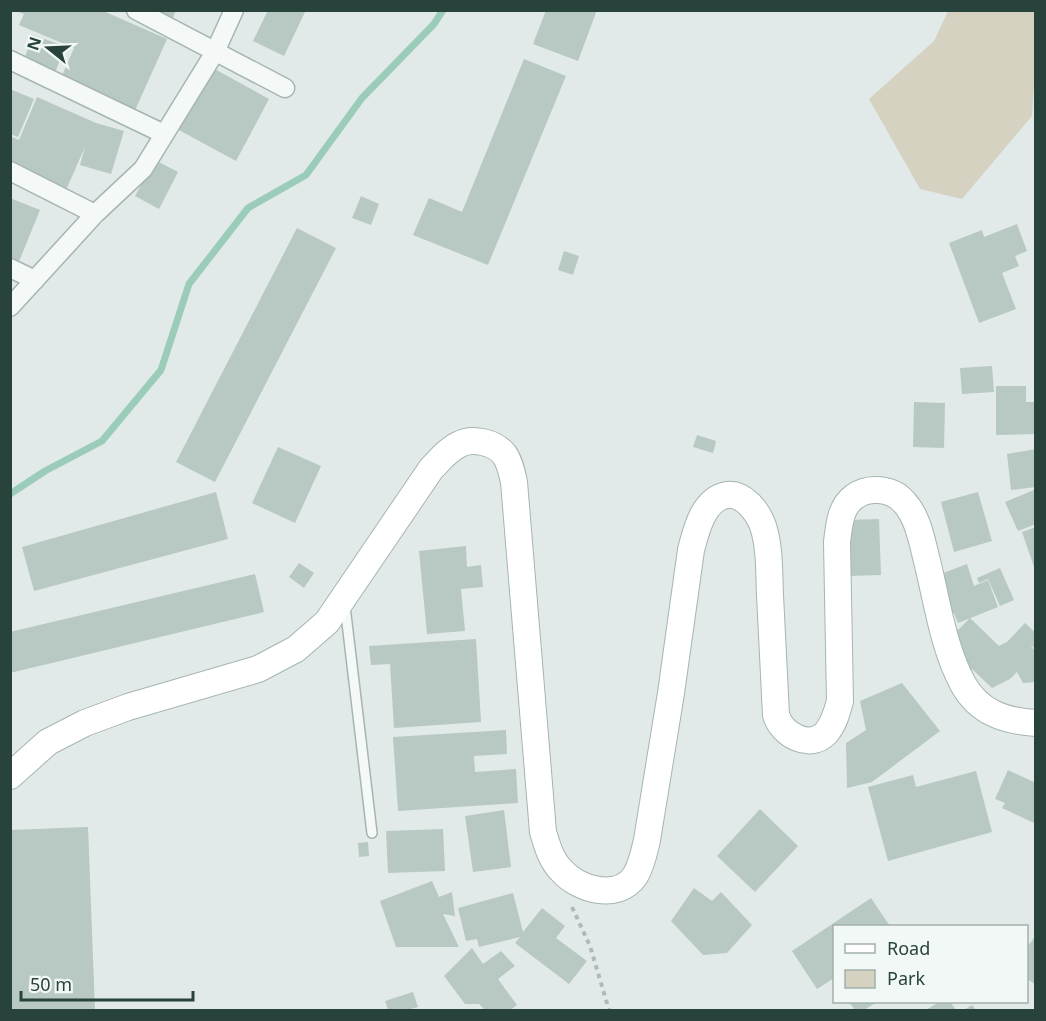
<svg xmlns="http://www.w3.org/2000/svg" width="1046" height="1021" font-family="'Noto Sans',sans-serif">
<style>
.green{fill:#d5d2c2}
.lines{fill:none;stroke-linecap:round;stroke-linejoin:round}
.stream{stroke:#9accb9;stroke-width:7}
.building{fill:#b8c8c3}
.service-casing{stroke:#a6b5b1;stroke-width:12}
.minor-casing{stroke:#a6b5b1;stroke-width:21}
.secondary-casing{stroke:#a6b5b1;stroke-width:28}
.path{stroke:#afbab7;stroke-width:4;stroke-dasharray:4.5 4.5;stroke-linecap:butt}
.service{stroke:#f4f8f7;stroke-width:9}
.minor{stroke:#f4f8f7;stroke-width:18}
.secondary{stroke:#fff;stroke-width:26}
</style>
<rect width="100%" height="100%" fill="#e1eae8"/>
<path class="green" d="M 948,11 L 1035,11 L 1036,54 L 1032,116 L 962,199 L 920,189 L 869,99 L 934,41 Z"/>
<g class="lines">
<path class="stream" d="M 10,494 L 45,471 L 102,441 L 161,370 L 189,284 L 248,208 L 306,175 L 362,98 L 434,24 L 443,10"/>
</g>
<path class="building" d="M 101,10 L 167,39 L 132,117 L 58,85 L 74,48 L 19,25 L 24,14 L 16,11 Z
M 149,10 L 176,10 L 172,20 Z
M 268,10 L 306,10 L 284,56 L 253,41 Z
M 546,10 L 597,10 L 578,61 L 533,44 Z
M 33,35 L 65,46 L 52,81 L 20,70 Z
M 524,59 L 566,76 L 488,265 L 413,235 L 429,198 L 462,212 Z
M 211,67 L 269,99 L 236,161 L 177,129 Z
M 10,89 L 34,99 L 18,137 L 10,134 Z
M 37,97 L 96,123 L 124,131 L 111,174 L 80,165 L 85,147 L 62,199 L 10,174 L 10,136 L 19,140 Z
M 155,160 L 178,172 L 159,209 L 135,196 Z
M 361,196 L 379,204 L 371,225 L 352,218 Z
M 10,198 L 40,210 L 18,264 L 10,261 Z
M 1017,224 L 1027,251 L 1015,256 L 1019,266 L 1002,273 L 1016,309 L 979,323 L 949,243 L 982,230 L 984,237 Z
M 297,228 L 336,248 L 215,482 L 176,462 Z
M 564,251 L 579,256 L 573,275 L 558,270 Z
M 992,366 L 994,392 L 962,394 L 960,368 Z
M 996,386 L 1026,386 L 1026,402 L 1036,402 L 1036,434 L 996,435 Z
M 914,402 L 945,403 L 944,448 L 913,447 Z
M 697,435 L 716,441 L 713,453 L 693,447 Z
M 278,447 L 321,466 L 295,523 L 252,503 Z
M 1036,449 L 1036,487 L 1011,490 L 1007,454 Z
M 1036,489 L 1036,524 L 1018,531 L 1005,502 Z
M 216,492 L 228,539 L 34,591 L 22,547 Z
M 978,492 L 992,541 L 954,552 L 941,502 Z
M 879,519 L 881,575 L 849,576 L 847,520 Z
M 1036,527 L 1036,570 L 1035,570 L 1022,532 Z
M 466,546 L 467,567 L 481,565 L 483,587 L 461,589 L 465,631 L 427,634 L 419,551 Z
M 299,563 L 314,573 L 304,588 L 289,577 Z
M 967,564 L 974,586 L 988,580 L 998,607 L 958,623 L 954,613 L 945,617 L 930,578 Z
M 1000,568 L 1014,600 L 1000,606 L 988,579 L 979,583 L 977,578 Z
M 255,574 L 264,612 L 10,673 L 10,632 Z
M 970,618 L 999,646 L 1007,642 L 1025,623 L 1036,633 L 1036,650 L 1030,644 L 1036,653 L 1036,682 L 1023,683 L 1017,672 L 1010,679 L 992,688 L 972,669 L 963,679 L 935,641 L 959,629 Z
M 476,639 L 481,722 L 394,728 L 390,664 L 371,665 L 369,646 Z
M 902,683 L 940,731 L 872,782 L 847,788 L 846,743 L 866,730 L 860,701 Z
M 506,730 L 507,754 L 474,756 L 475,772 L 516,769 L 518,803 L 398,811 L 393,737 Z
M 1008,770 L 1036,783 L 1034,823 L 1002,808 L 1005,803 L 995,799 Z
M 976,771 L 992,832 L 888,861 L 868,787 L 913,775 L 916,787 Z
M 760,809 L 798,846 L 755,892 L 717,856 Z
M 504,810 L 511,867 L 473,872 L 465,816 Z
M 88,827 L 95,1010 L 10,1010 L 10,830 Z
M 443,829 L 445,871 L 388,873 L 386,831 Z
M 368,842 L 369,856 L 359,857 L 358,843 Z
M 432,881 L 439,897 L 452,892 L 455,916 L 443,914 L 459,947 L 396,947 L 380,901 Z
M 694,888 L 712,901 L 721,892 L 752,925 L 727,953 L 703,955 L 671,921 Z
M 513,893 L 523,932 L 542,908 L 565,926 L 556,938 L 587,961 L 569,984 L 515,943 L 520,937 L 479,947 L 477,939 L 466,941 L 458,908 Z
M 871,898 L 890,926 L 834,926 L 834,978 L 817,989 L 792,951 Z
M 1036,935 L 1036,985 L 1026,978 L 1026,949 Z
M 472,948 L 483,964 L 501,951 L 515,966 L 498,979 L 517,1005 L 510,1010 L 485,1010 L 479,1004 L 465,1004 L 444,976 Z
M 413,992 L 418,1007 L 407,1010 L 388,1010 L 385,1001 Z
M 849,1002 L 877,1002 L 864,1010 L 855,1010 Z
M 939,1002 L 950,1002 L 956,1010 L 926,1010 Z
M 972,1005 L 976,1010 L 964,1010 Z"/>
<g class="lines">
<defs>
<path id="service" d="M 345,606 L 372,833"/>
<path id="minor" d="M 136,10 L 285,88
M 10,60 L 164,134
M 10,171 L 95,214
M 10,268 L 35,280
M 10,307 L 95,214 L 143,169 L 215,52 L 234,10"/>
<path id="secondary" d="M 10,776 L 48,742 L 85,723 L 128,707 L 258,669 L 296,649 L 327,622 L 431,469 C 440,460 448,449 460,444 C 473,437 495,443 504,454 C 510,462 512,473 514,482 L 543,832 C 547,845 551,860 561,870 C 578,890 618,901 635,876 C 642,865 644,852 647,840 L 671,693 L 691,550 C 696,531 703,499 727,495 C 744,493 758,512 763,526 C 770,547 769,573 770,595 C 772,635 774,675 776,715 C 782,735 810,750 826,733 C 834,724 837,712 840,701 L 837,542 C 839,526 840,507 854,497 C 868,486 892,488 904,502 C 918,517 922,541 927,561 C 937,601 943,647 963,684 C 979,713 1005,721 1036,723"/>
</defs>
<use href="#service" class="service-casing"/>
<use href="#minor" class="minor-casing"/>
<use href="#secondary" class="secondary-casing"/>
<path class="path" d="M 572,907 L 590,946 L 609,1010"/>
<use href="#service" class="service"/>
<use href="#minor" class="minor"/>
<use href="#secondary" class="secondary"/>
</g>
<rect width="1046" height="1021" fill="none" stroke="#28433c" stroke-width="24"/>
<rect x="833" y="925" width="195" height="78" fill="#f1f8f5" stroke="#a1b0ab" stroke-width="1.5"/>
<rect x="845" y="944" width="30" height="9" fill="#ffffff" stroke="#a1b0ab" stroke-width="1.5"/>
<text x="887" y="955" font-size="18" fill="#28433c">Road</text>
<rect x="845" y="970" width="30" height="18" fill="#d5d2c2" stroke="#a1b0ab" stroke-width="1.5"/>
<text x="887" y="985" font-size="18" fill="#28433c">Park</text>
<g transform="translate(48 48) rotate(288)" stroke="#f1f8f5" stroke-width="4.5" paint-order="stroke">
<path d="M0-4.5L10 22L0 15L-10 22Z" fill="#28433c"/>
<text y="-9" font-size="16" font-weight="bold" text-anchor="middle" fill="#28433c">N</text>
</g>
<path d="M21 991v9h172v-9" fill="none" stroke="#28433c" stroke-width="3"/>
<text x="30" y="991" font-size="18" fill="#28433c" stroke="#f1f8f5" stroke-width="4.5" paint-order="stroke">50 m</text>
</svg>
